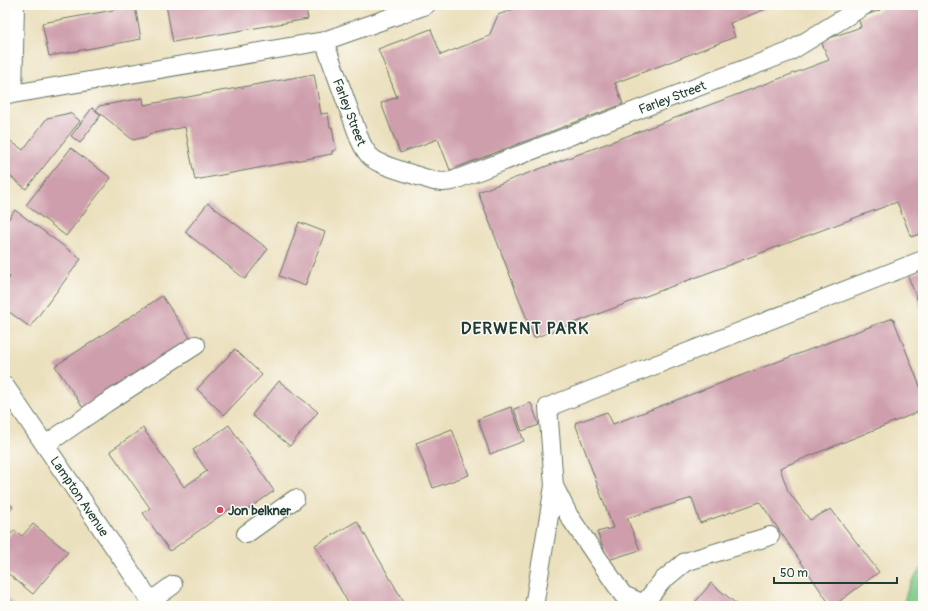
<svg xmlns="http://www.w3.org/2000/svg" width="928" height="611" font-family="Pangolin,sans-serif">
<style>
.green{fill:#7dc886;stroke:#4e825d}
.building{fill:#ce9eac}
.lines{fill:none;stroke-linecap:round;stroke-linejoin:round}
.minor-casing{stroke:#667664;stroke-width:20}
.minor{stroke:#fff;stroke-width:18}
.poi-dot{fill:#d1495b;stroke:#fdfcf7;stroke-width:1.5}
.labels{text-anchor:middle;stroke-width:3;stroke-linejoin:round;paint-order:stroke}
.street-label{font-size:13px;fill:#1f3d34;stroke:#fdfcf7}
.poi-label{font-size:13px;font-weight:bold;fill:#1f3d34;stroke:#fdfcf7;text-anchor:start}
.district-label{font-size:17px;font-weight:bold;letter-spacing:1px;fill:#1f3d34;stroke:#fdfcf7}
</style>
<rect width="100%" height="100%" fill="#fdfcf7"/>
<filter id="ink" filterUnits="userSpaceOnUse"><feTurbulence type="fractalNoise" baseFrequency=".025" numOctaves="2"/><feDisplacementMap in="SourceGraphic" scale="8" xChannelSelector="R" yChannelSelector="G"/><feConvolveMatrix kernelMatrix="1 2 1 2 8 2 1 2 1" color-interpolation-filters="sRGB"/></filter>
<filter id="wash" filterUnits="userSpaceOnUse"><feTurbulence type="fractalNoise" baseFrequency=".012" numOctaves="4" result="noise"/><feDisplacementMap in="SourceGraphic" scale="16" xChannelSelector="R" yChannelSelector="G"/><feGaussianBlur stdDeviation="0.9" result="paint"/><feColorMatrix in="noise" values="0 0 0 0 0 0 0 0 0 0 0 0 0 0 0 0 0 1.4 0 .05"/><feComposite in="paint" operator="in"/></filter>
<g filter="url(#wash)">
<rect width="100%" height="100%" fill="#ebe0bd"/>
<path class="green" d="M 923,566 L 923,606 L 903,606 C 907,588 911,580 923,566 Z"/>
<g id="blocks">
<path class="building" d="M 166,5 L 305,5 L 308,19 L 173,42 Z
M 524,5 L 776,5 L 730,23 L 735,37 L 615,83 L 623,104 L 450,170 L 438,139 L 400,153 L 381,103 L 397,97 L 378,49 L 431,29 L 441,55 L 489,36 L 498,15 Z
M 878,5 L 923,5 L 923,233 L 911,237 L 897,202 L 534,338 L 478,192 L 829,60 L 821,41 L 861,27 L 858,18 L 880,10 Z
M 135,6 L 141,39 L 49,56 L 42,23 Z
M 314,74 L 321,114 L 328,113 L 330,127 L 332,127 L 336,150 L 332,151 L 332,154 L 195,180 L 185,127 L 149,134 L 149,136 L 133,140 L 96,110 L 99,106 L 143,98 L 144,105 Z
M 92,108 L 101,115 L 80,143 L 71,136 Z
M 70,113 L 80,121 L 26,189 L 5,172 L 5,137 L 23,150 L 47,118 Z
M 71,148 L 111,178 L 66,236 L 26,205 Z
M 208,203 L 268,249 L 245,279 L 185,232 Z
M 15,210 L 81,259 L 30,327 L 5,309 L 5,284 L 10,277 L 5,274 L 5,224 Z
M 299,222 L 325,232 L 305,286 L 279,276 Z
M 923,270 L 923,314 L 908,276 Z
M 162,296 L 191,339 L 84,409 L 55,366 Z
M 893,318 L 923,394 L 923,410 L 780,468 L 788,491 L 810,520 L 831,509 L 879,572 L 833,606 L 831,606 L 760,502 L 700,523 L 692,498 L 627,518 L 640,550 L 608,560 L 597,532 L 613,528 L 575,423 L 607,412 L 613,424 Z
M 235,349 L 262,375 L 224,415 L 197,389 Z
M 279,381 L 318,412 L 290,446 L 252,415 Z
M 531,403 L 539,425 L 522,431 L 514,409 Z
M 511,407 L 524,441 L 490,454 L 478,419 Z
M 229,425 L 274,491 L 240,515 L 234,506 L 170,551 L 143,513 L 150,508 L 110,451 L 143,428 L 184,487 L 207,471 L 193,450 Z
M 452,429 L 469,475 L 433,488 L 416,443 Z
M 5,501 L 13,507 L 5,519 Z
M 357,521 L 406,606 L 350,606 L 315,545 Z
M 33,524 L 68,552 L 33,594 L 5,571 L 5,541 L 14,530 L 22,536 Z
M 711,583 L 739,606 L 692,606 Z
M 5,597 L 16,606 L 5,606 Z"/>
</g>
</g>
<g filter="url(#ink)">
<use href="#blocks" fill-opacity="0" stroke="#667664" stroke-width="1"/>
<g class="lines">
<defs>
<path id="minor" d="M 324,41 L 426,5
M 5,92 L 13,94 L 324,41 L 360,140 C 363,147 366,153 372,158 C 382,167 420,176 434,181 L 443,182 L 452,181 L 789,52 L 865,5
M 13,94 L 15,5
M 5,386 L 154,606
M 45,445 L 106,403 L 196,345
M 554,486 L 569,516 L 623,595 L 644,604
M 246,534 L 295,499
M 151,601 L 173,585
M 534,606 L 554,486 L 548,407 L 923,260
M 642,606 L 662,581 L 685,562 L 770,536"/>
</defs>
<use href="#minor" class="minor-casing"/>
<use href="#minor" class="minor"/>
</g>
</g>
<circle class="poi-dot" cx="220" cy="510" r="4"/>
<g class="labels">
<g class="street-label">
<text transform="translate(672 97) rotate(-21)" y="5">Farley Street</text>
<text transform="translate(350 112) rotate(69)" y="5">Farley Street</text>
<text transform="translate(80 496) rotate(56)" y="5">Lampton Avenue</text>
</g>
<g class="poi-label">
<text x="228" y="515">Jon belkner</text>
</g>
<g class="district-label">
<text x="525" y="334">DERWENT PARK</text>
</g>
</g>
<rect width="928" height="611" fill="none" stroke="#fdfcf7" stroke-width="20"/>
<path d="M774 577v6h123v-6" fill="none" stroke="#1f3d34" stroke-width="2"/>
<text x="780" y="577" font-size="12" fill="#1f3d34" stroke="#fdfcf7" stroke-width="3" paint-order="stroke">50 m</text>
</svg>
